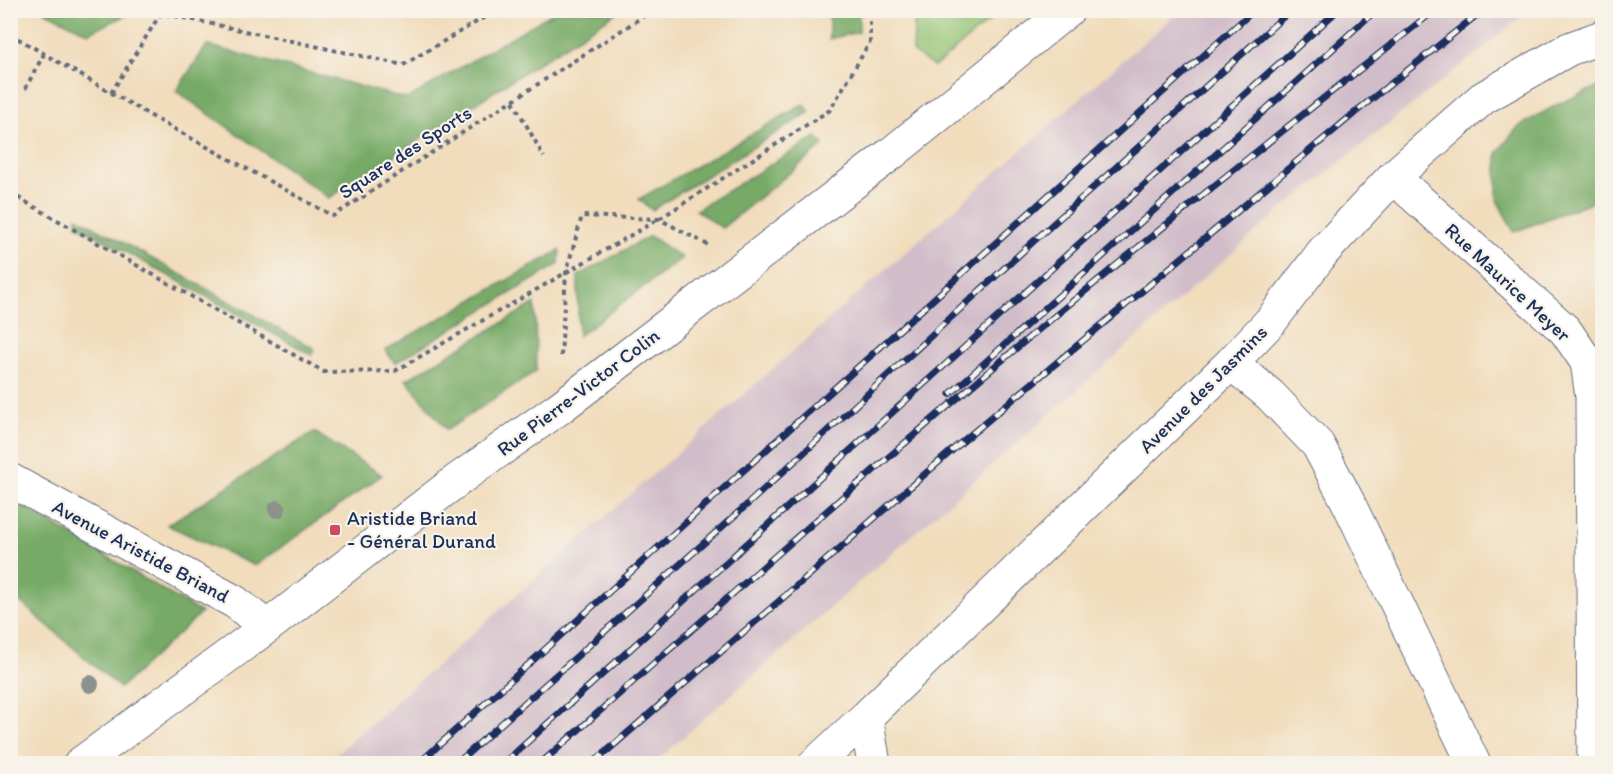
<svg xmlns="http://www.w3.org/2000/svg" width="1613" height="774" font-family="Itim,sans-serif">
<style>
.industrial{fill:#d1bdc9}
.green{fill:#94c474;stroke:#587a69;stroke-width:1.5}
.forest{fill:#7a6;stroke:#496c62;stroke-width:1.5}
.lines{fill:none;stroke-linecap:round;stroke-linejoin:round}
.minor-casing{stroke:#666c7f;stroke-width:35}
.path{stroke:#666c7f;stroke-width:4;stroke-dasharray:4.5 4.5;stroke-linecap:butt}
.minor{stroke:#fff;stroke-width:33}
.rail-casing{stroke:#1b2f5e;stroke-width:7}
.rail{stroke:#f7f3e8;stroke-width:4.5;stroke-dasharray:14;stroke-linecap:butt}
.tree{fill:#8c918b}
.poi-dot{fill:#d1495b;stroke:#f7f3e8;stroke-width:2}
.labels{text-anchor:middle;stroke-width:4.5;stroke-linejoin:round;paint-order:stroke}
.street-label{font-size:20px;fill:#1b2f5e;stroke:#f7f3e8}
.poi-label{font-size:20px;fill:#1b2f5e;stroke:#f7f3e8;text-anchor:start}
</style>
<rect width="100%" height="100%" fill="#f7f3e8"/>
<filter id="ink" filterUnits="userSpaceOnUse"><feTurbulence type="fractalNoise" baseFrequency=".0167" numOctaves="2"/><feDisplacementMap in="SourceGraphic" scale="12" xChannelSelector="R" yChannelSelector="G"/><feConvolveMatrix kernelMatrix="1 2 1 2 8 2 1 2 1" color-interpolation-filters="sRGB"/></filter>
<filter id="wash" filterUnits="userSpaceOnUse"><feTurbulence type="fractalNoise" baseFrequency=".008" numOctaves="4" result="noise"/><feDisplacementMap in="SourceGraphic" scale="24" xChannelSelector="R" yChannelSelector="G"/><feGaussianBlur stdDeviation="1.35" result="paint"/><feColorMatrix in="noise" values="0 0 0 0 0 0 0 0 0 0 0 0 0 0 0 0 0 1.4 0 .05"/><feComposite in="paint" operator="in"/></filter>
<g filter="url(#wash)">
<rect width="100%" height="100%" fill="#f1dcbb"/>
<path class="industrial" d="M 1179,11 L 1529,11 L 1281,210 L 654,763 L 326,763 Z"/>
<path class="green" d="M 915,11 L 915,10 L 1001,11 L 934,67 L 913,52 Z"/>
<path class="forest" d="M 44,11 L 135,11 L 88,33 Z
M 556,11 L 619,11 L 329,198 L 176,91 L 207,45 L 407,99 Z
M 829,11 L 859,11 L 859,32 L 829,39 Z
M 1602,85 L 1602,198 L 1514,232 L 1497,200 L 1497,153 L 1518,127 L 1556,105 Z
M 804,104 L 810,112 L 652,210 L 639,199 Z
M 816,137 L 824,145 L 722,228 L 696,210 Z
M 77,217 L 315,349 L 312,355 L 77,225 Z
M 650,236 L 682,258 L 578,336 L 578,276 Z
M 560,250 L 559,264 L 395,363 L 385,350 Z
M 535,303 L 536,371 L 447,430 L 406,380 Z
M 314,432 L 382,475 L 255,566 L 167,525 Z
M 11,499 L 30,510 L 201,613 L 120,688 L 11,594 Z"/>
</g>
<g filter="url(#ink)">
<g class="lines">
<defs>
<path id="minor" d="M 1393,177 L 1565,330 L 1587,362 L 1592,397 L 1594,764
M 1231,363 L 1270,395 L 1318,445 L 1348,502 L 1474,764
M 10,480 L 235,602 L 267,627
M 866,717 L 874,764
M 80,764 L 267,627 L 456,481 L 558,409 L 617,364 L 892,153 L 1068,10
M 815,764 L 866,717 L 1231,363 L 1271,321 L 1323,252 L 1393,177 L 1483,98 L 1569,49 L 1602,37"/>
</defs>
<use href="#minor" class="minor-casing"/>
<path class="path" d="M 10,34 L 158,120 L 333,216 L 653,10
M 25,89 L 44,54
M 111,93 L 161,13 L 403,65 L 497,10
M 513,101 L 544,157
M 10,193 L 324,372 L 395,371 L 659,219 L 830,110 L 870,42 L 870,10
M 561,356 L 566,273 L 582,216 L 659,219 L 708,245"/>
<use href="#minor" class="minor"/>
<defs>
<path id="rail" d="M 950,394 L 1376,10
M 418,764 L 1254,10
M 456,764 L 750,502 L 1035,240 L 1291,10
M 503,764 L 1338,10
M 540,764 C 703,620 865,475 1032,335 C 1164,225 1299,117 1435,10
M 592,764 L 956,447 L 1363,106 L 1483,10"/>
</defs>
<use href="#rail" class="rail-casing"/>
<use href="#rail" class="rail"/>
</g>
<g class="tree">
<circle cx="277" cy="509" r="9"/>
<circle cx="90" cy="684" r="9"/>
</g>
</g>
<rect class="poi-dot" x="329" y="524" width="12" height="12" rx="3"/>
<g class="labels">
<g class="street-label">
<text transform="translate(405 152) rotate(-33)" y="7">Square des Sports</text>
<text transform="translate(1508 282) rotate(43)" y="7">Rue Maurice Meyer</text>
<text transform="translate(1203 389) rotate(-45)" y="7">Avenue des Jasmins</text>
<text transform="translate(578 392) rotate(-37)" y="7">Rue Pierre-Victor Colin</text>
<text transform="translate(141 551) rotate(28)" y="7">Avenue Aristide Briand</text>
</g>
<g class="poi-label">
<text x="347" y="525">Aristide Briand<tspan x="347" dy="23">- Général Durand</tspan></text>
</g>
</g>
<rect width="1613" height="774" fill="none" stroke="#f7f3e8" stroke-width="36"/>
</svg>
